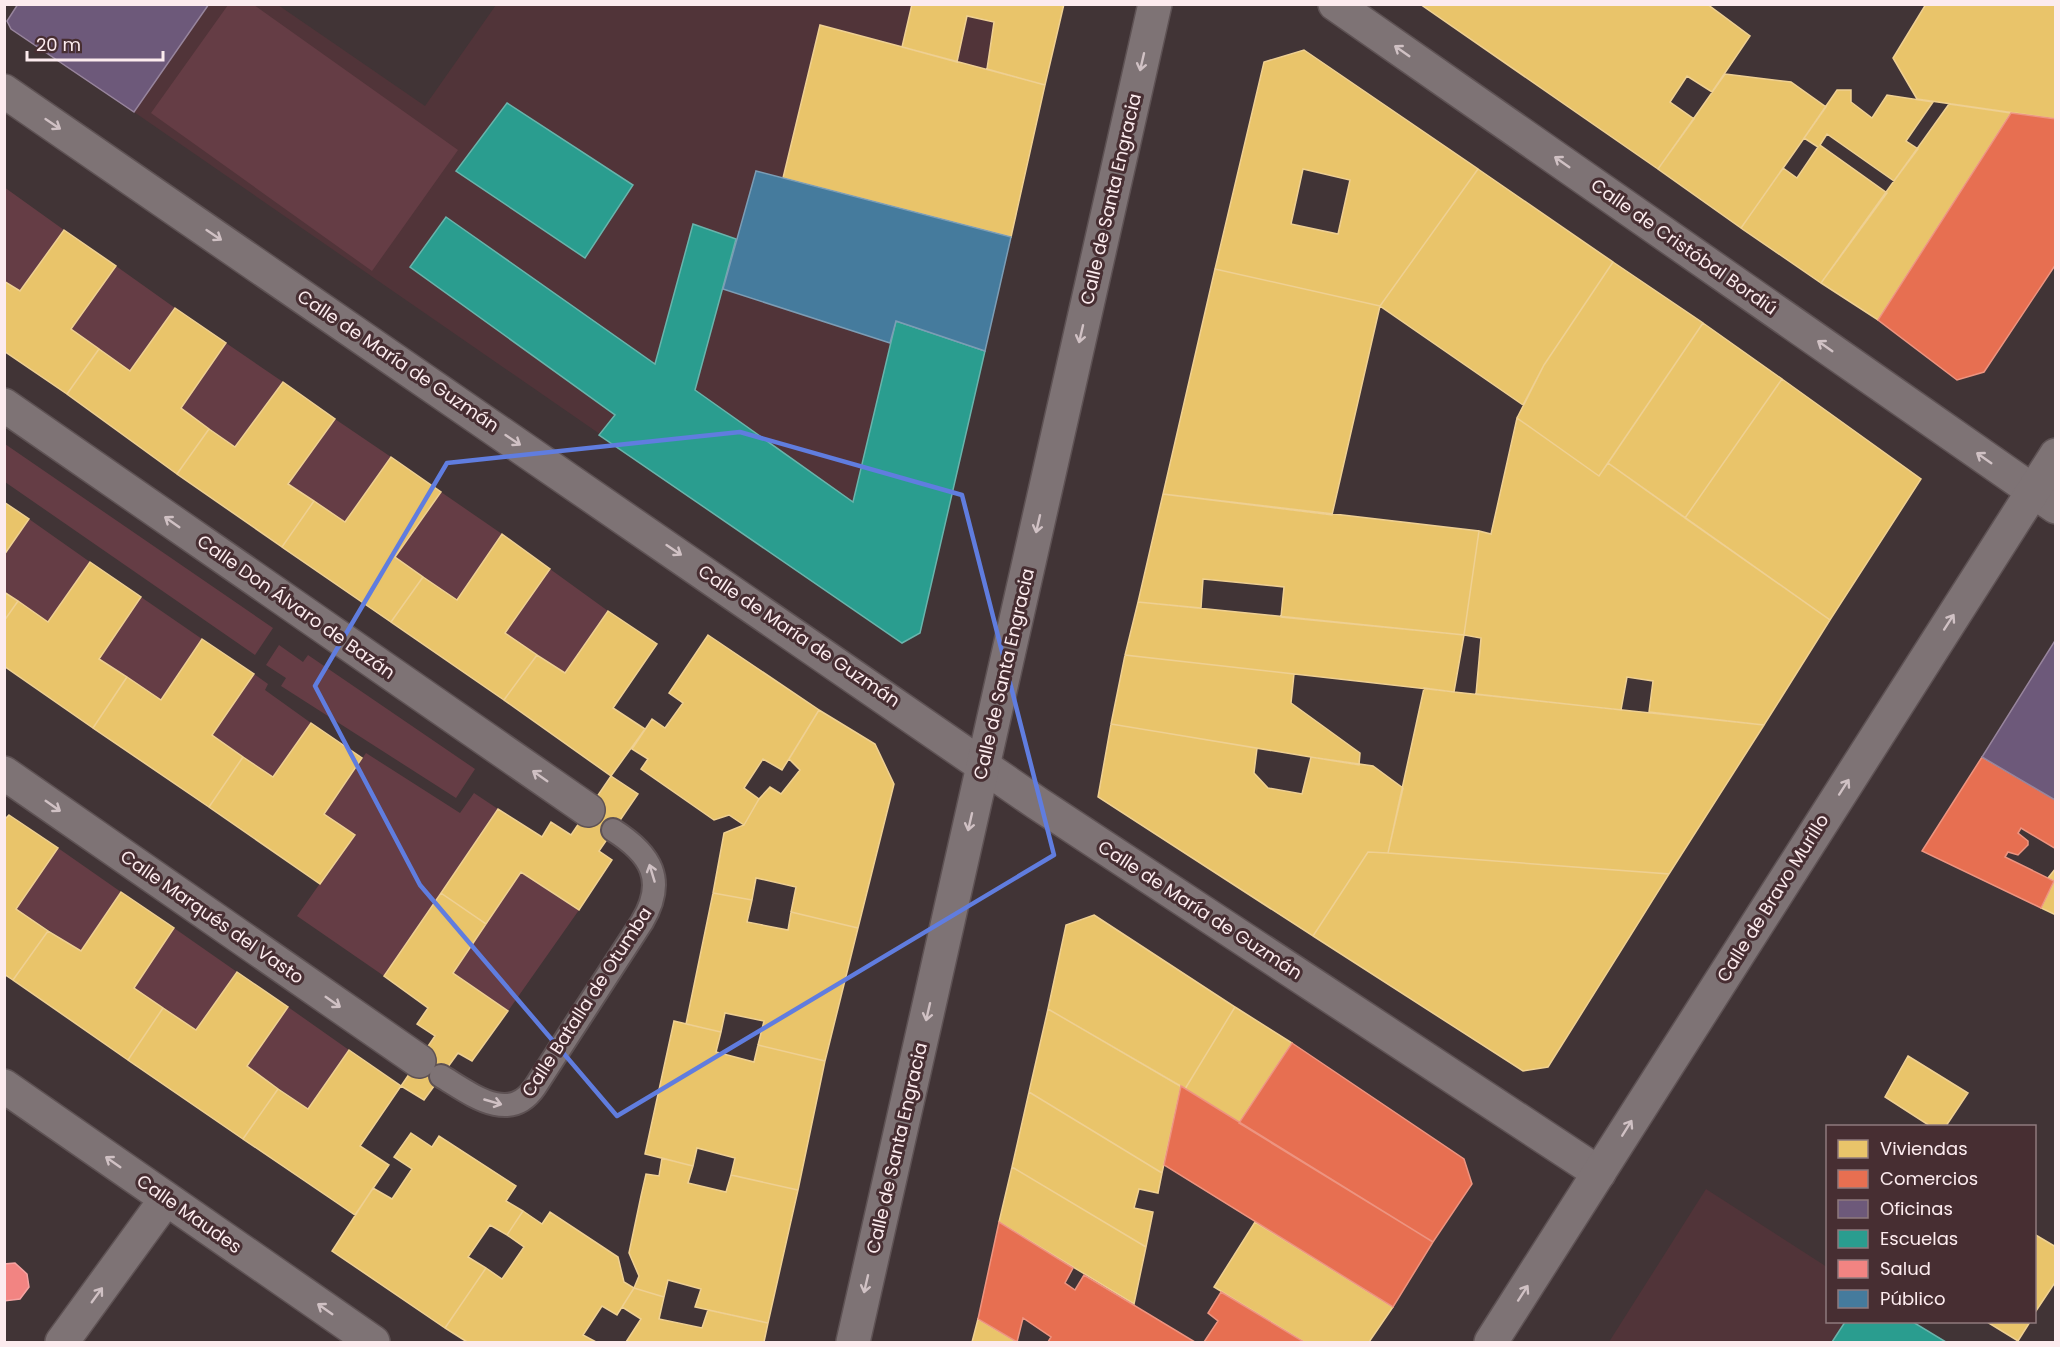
<svg xmlns="http://www.w3.org/2000/svg" width="2060" height="1347" font-family="Poppins,sans-serif">
<style>
.built{fill:#513439}
.green{fill:#653d45}
.homes{fill:#e9c46a;stroke:#efd092;stroke-width:1.5;fill-rule:evenodd}
.shops{fill:#e76f51;stroke:#ed9480;stroke-width:1.5}
.offices{fill:#6d597a;stroke:#98859d;stroke-width:1.5}
.schools{fill:#2a9d8f;stroke:#69b4ac;stroke-width:1.5}
.health{fill:#f28482;stroke:#f5a3a2;stroke-width:1.5}
.public{fill:#457b9d;stroke:#7c9db5;stroke-width:1.5}
.lines{fill:none;stroke-linecap:round;stroke-linejoin:round}
.service-casing{stroke:#5e5254;stroke-width:26}
.minor-casing{stroke:#5e5254;stroke-width:36}
.secondary-casing{stroke:#5e5254;stroke-width:36}
.service{stroke:#7e7375;stroke-width:22}
.minor{stroke:#7e7375;stroke-width:33}
.secondary{stroke:#7e7375;stroke-width:33}
.oneway{stroke:#d0c1c4}
.marked{fill:none;stroke:#607ddf;stroke-width:4.5;stroke-linejoin:round}
.labels{text-anchor:middle;stroke-width:6;stroke-linejoin:round;paint-order:stroke}
.street-label{font-size:18px;fill:#fcebee;stroke:#472e32}
</style>
<rect width="100%" height="100%" fill="#413436"/>
<path class="built" d="M 209,5 L 278,5 L 425,106 L 496,5 L 1064,5 L 920,633 L 902,643 L 134,112 Z
M 1706,1189 L 1827,1267 L 1828,1322 L 1913,1322 L 1946,1342 L 1609,1342 Z"/>
<path class="green" d="M 228,5 L 254,5 L 458,150 L 372,271 L 151,113 Z
M 4,187 L 64,230 L 20,291 L 5,281 Z
M 116,266 L 175,308 L 130,371 L 71,329 Z
M 226,343 L 283,382 L 235,447 L 181,408 Z
M 335,419 L 391,457 L 345,522 L 288,484 Z
M 5,444 L 273,628 L 255,655 L 5,482 Z
M 441,492 L 502,534 L 457,600 L 395,557 Z
M 29,519 L 90,562 L 48,622 L 5,592 L 5,555 Z
M 550,569 L 608,611 L 565,673 L 505,633 Z
M 141,597 L 202,639 L 161,700 L 99,659 Z
M 279,645 L 303,662 L 308,655 L 475,769 L 456,798 L 281,686 L 286,678 L 266,665 Z
M 254,674 L 268,684 L 265,690 L 311,723 L 273,777 L 212,735 Z
M 366,753 L 460,813 L 474,793 L 498,809 L 384,976 L 297,916 L 354,835 L 324,814 Z
M 58,848 L 121,892 L 81,951 L 16,909 Z
M 521,872 L 579,910 L 508,1011 L 453,973 Z
M 174,928 L 237,972 L 196,1030 L 134,988 Z
M 288,1007 L 349,1050 L 308,1109 L 247,1066 Z"/>
<path class="homes" d="M 912,4 L 1064,4 L 1045,85 L 987,69 L 994,22 L 967,16 L 957,62 L 902,47 Z
M 1420,4 L 1707,4 L 1750,36 L 1712,92 L 1687,76 L 1670,102 L 1694,119 L 1658,169 Z
M 1926,4 L 2056,4 L 2056,119 L 1917,99 L 1893,58 Z
M 820,25 L 1045,85 L 1011,237 L 783,178 Z
M 1304,50 L 1478,169 L 1380,306 L 1215,269 L 1264,62 ZM 1303,169 L 1350,180 L 1338,234 L 1291,224 Z
M 1725,74 L 1791,82 L 1826,107 L 1741,228 L 1658,169 Z
M 1837,90 L 1851,90 L 1851,102 L 1872,118 L 1887,95 L 1933,102 L 1906,141 L 1918,149 L 1894,181 L 1827,134 L 1820,145 L 1887,193 L 1821,283 L 1741,228 L 1783,168 L 1797,178 L 1818,147 L 1804,138 Z
M 1949,104 L 2011,113 L 1878,320 L 1821,283 Z
M 1478,169 L 1613,262 L 1544,365 L 1523,405 L 1380,306 Z
M 64,230 L 116,266 L 71,329 L 99,349 L 67,394 L 4,351 L 4,281 L 20,291 Z
M 1613,262 L 1703,323 L 1599,476 L 1517,418 L 1544,365 Z
M 1215,269 L 1380,306 L 1332,515 L 1163,494 Z
M 175,308 L 226,343 L 181,408 L 209,429 L 177,474 L 67,394 L 99,349 L 130,371 Z
M 1703,323 L 1782,379 L 1685,518 L 1608,463 Z
M 1782,379 L 1921,479 L 1830,620 L 1685,518 Z
M 283,382 L 335,419 L 288,484 L 314,501 L 282,547 L 177,474 L 209,429 L 235,447 Z
M 1517,418 L 1599,476 L 1608,463 L 1830,620 L 1764,725 L 1649,712 L 1653,681 L 1627,677 L 1621,710 L 1476,694 L 1481,638 L 1464,635 L 1479,531 L 1491,534 Z
M 391,457 L 441,492 L 395,557 L 423,577 L 391,622 L 282,547 L 314,501 L 345,522 Z
M 1163,494 L 1479,531 L 1464,635 L 1281,617 L 1284,587 L 1203,579 L 1201,608 L 1138,602 Z
M 4,502 L 29,519 L 4,555 Z
M 502,534 L 550,569 L 505,633 L 537,655 L 504,700 L 391,622 L 423,577 L 457,600 Z
M 90,562 L 141,597 L 99,659 L 127,677 L 93,728 L 4,666 L 4,621 L 18,601 L 48,622 Z
M 4,592 L 18,601 L 4,621 Z
M 1138,602 L 1464,635 L 1454,692 L 1125,655 Z
M 608,611 L 657,644 L 613,708 L 645,729 L 611,776 L 504,700 L 537,655 L 565,673 Z
M 708,635 L 819,710 L 782,770 L 763,759 L 744,788 L 759,799 L 744,825 L 729,815 L 714,820 L 641,769 L 648,759 L 632,749 L 652,719 L 665,728 L 683,703 L 669,693 Z
M 202,639 L 254,674 L 212,735 L 243,757 L 209,807 L 93,728 L 127,677 L 161,700 Z
M 1125,655 L 1294,674 L 1291,703 L 1360,753 L 1359,765 L 1111,724 Z
M 1424,688 L 1454,692 L 1764,725 L 1669,874 L 1388,853 Z
M 819,710 L 875,744 L 894,784 L 858,928 L 791,912 L 796,887 L 756,878 L 752,900 L 713,893 L 724,833 L 744,825 L 759,799 L 770,787 L 781,794 L 800,770 L 789,759 Z
M 311,723 L 362,758 L 324,814 L 355,835 L 320,884 L 209,807 L 243,757 L 273,777 Z
M 1111,724 L 1257,748 L 1254,773 L 1268,788 L 1302,794 L 1311,757 L 1373,766 L 1403,788 L 1388,853 L 1368,852 L 1313,936 L 1098,797 Z
M 611,776 L 638,794 L 599,851 L 612,860 L 579,910 L 521,872 L 486,924 L 441,893 L 498,809 L 542,837 L 551,822 L 571,835 Z
M 9,815 L 58,848 L 16,909 L 48,931 L 13,980 L 4,974 L 4,820 Z
M 1368,852 L 1388,853 L 1669,874 L 1548,1067 L 1523,1071 L 1313,936 Z
M 2056,868 L 2056,915 L 2041,908 L 2054,881 L 2048,878 Z
M 121,892 L 174,928 L 134,988 L 163,1008 L 128,1060 L 13,980 L 48,931 L 81,951 Z
M 441,893 L 486,924 L 453,973 L 508,1011 L 472,1061 L 458,1053 L 424,1100 L 401,1086 L 435,1036 L 417,1024 L 428,1008 L 384,976 Z
M 713,893 L 752,900 L 747,922 L 788,930 L 791,912 L 858,928 L 825,1061 L 758,1045 L 764,1021 L 725,1013 L 721,1032 L 686,1024 Z
M 1094,915 L 1235,1007 L 1185,1089 L 1048,1009 L 1066,925 Z
M 237,972 L 288,1007 L 247,1066 L 278,1089 L 243,1139 L 128,1060 L 163,1008 L 196,1030 Z
M 1235,1007 L 1292,1043 L 1239,1123 L 1185,1089 Z
M 1048,1009 L 1181,1086 L 1162,1173 L 1029,1092 Z
M 674,1021 L 721,1032 L 716,1052 L 754,1062 L 758,1045 L 825,1061 L 798,1190 L 731,1175 L 735,1158 L 697,1148 L 693,1166 L 645,1154 Z
M 349,1050 L 401,1086 L 360,1146 L 389,1165 L 355,1215 L 243,1139 L 278,1089 L 308,1109 Z
M 1908,1056 L 1968,1093 L 1946,1126 L 1930,1126 L 1885,1097 Z
M 1029,1092 L 1162,1173 L 1158,1193 L 1139,1189 L 1134,1208 L 1153,1212 L 1146,1247 L 1012,1167 Z
M 411,1133 L 432,1147 L 439,1136 L 516,1186 L 506,1201 L 523,1211 L 507,1235 L 490,1225 L 468,1257 L 486,1268 L 445,1328 L 332,1251 L 373,1188 L 392,1199 L 412,1169 L 394,1157 Z
M 662,1158 L 693,1166 L 688,1183 L 726,1192 L 731,1175 L 798,1190 L 768,1323 L 695,1307 L 701,1289 L 668,1280 L 664,1297 L 634,1288 L 639,1276 L 629,1253 L 641,1196 L 646,1174 L 659,1176 Z
M 1012,1167 L 1146,1247 L 1134,1304 L 999,1222 Z
M 523,1211 L 542,1224 L 550,1212 L 618,1257 L 624,1282 L 634,1288 L 617,1315 L 602,1306 L 583,1335 L 596,1342 L 467,1342 L 445,1328 L 486,1268 L 502,1279 L 524,1247 L 507,1235 Z
M 1255,1222 L 1393,1307 L 1369,1342 L 1304,1342 L 1214,1287 Z
M 2034,1234 L 2056,1247 L 2056,1281 L 2034,1314 Z
M 634,1288 L 664,1297 L 659,1319 L 702,1328 L 708,1310 L 768,1323 L 764,1342 L 626,1342 L 641,1319 L 622,1307 Z
M 978,1319 L 1017,1342 L 972,1342 Z
M 1987,1322 L 2030,1322 L 2018,1341 Z"/>
<path class="shops" d="M 2011,113 L 2056,119 L 2056,264 L 1984,372 L 1957,380 L 1878,320 Z
M 1982,757 L 2056,800 L 2056,849 L 2021,828 L 2018,833 L 2028,841 L 2028,845 L 2018,855 L 2008,852 L 2005,857 L 2054,881 L 2041,908 L 1922,851 Z
M 1292,1043 L 1464,1159 L 1472,1184 L 1433,1242 L 1239,1123 Z
M 1181,1086 L 1433,1242 L 1393,1307 L 1164,1165 Z
M 999,1222 L 1073,1268 L 1065,1283 L 1075,1290 L 1084,1275 L 1195,1342 L 1048,1342 L 1051,1337 L 1023,1318 L 1017,1342 L 978,1319 Z
M 1221,1292 L 1304,1342 L 1204,1342 L 1218,1321 L 1208,1313 Z"/>
<path class="offices" d="M 18,4 L 209,4 L 134,112 L 11,29 L 7,21 Z
M 2056,639 L 2056,799 L 2055,800 L 1982,757 Z"/>
<path class="schools" d="M 507,103 L 633,185 L 585,258 L 456,171 Z
M 446,217 L 655,364 L 693,224 L 736,239 L 695,390 L 853,502 L 896,321 L 985,351 L 920,633 L 902,643 L 599,435 L 615,415 L 410,267 Z
M 1845,1322 L 1913,1322 L 1946,1342 L 1832,1342 Z"/>
<path class="health" d="M 15,1263 L 27,1274 L 29,1287 L 20,1299 L 4,1301 L 4,1264 Z"/>
<path class="public" d="M 756,171 L 1011,237 L 985,351 L 896,321 L 890,343 L 723,289 Z"/>
<g class="lines">
<defs>
<path id="service" d="M 441,1076 C 471,1094 509,1125 535,1087 L 642,922 C 667,880 651,854 613,830"/>
<path id="minor" d="M 1335,4 L 2056,507
M 4,91 L 1037,803 L 1599,1173
M 4,405 L 588,810
M 4,773 L 419,1061
M 4,1086 L 373,1342
M 62,1342 L 166,1199"/>
<path id="secondary" d="M 853,1342 L 1155,4
M 1491,1342 L 2056,455"/>
</defs>
<use href="#service" class="service-casing"/>
<use href="#minor" class="minor-casing"/>
<use href="#secondary" class="secondary-casing"/>
<use href="#service" class="service"/>
<use href="#minor" class="minor"/>
<use href="#secondary" class="secondary"/>
</g>
<defs><path id="oneway-shaft" d="M-6 0H5M1.5-3L5.5 0L1.5 3" fill="none" stroke-width="1.6" stroke-linecap="round" stroke-linejoin="round" transform="scale(1.5)"/></defs>
<g class="oneway">
<use href="#oneway-shaft" transform="translate(1402 51) rotate(-145)"/>
<use href="#oneway-shaft" transform="translate(1142 62) rotate(103)"/>
<use href="#oneway-shaft" transform="translate(53 124) rotate(34)"/>
<use href="#oneway-shaft" transform="translate(1562 162) rotate(-145)"/>
<use href="#oneway-shaft" transform="translate(214 235) rotate(34)"/>
<use href="#oneway-shaft" transform="translate(1081 334) rotate(103)"/>
<use href="#oneway-shaft" transform="translate(1825 346) rotate(-145)"/>
<use href="#oneway-shaft" transform="translate(513 440) rotate(34)"/>
<use href="#oneway-shaft" transform="translate(1984 458) rotate(-145)"/>
<use href="#oneway-shaft" transform="translate(172 522) rotate(-145)"/>
<use href="#oneway-shaft" transform="translate(1038 524) rotate(103)"/>
<use href="#oneway-shaft" transform="translate(674 550) rotate(34)"/>
<use href="#oneway-shaft" transform="translate(1949 622) rotate(-57)"/>
<use href="#oneway-shaft" transform="translate(540 776) rotate(-145)"/>
<use href="#oneway-shaft" transform="translate(1844 787) rotate(-57)"/>
<use href="#oneway-shaft" transform="translate(53 806) rotate(35)"/>
<use href="#oneway-shaft" transform="translate(970 822) rotate(103)"/>
<use href="#oneway-shaft" transform="translate(652 873) rotate(-107)"/>
<use href="#oneway-shaft" transform="translate(333 1002) rotate(35)"/>
<use href="#oneway-shaft" transform="translate(928 1012) rotate(103)"/>
<use href="#oneway-shaft" transform="translate(493 1102) rotate(16)"/>
<use href="#oneway-shaft" transform="translate(1627 1128) rotate(-58)"/>
<use href="#oneway-shaft" transform="translate(113 1162) rotate(-145)"/>
<use href="#oneway-shaft" transform="translate(866 1284) rotate(103)"/>
<use href="#oneway-shaft" transform="translate(1523 1293) rotate(-57)"/>
<use href="#oneway-shaft" transform="translate(97 1295) rotate(-54)"/>
<use href="#oneway-shaft" transform="translate(325 1309) rotate(-145)"/>
</g>
<path class="marked" d="M 740,432 L 962,495 L 1054,855 L 617,1116 L 420,885 L 315,686 L 447,463 Z"/>
<g class="labels">
<g class="street-label">
<text transform="translate(1111 199) rotate(-77)" y="6">Calle de Santa Engracia</text>
<text transform="translate(1684 247) rotate(35)" y="6">Calle de Cristóbal Bordiú</text>
<text transform="translate(398 361) rotate(34)" y="6">Calle de María de Guzmán</text>
<text transform="translate(296 607) rotate(35)" y="6">Calle Don Álvaro de Bazán</text>
<text transform="translate(799 636) rotate(34)" y="6">Calle de María de Guzmán</text>
<text transform="translate(1004 674) rotate(-77)" y="6">Calle de Santa Engracia</text>
<text transform="translate(1773 898) rotate(-58)" y="6">Calle de Bravo Murillo</text>
<text transform="translate(1200 910) rotate(33)" y="6">Calle de María de Guzmán</text>
<text transform="translate(212 917) rotate(35)" y="6">Calle Marqués del Vasto</text>
<text transform="translate(587 1002) rotate(-57)" y="6">Calle Batalla de Otumba</text>
<text transform="translate(897 1148) rotate(-77)" y="6">Calle de Santa Engracia</text>
<text transform="translate(189 1214) rotate(35)" y="6">Calle Maudes</text>
</g>
</g>
<rect width="2060" height="1347" fill="none" stroke="#fcebee" stroke-width="12"/>
<rect x="1826" y="1125" width="210" height="198" fill="#472e32" stroke="#8f7a7d" stroke-width="1.5"/>
<rect x="1838" y="1140" width="30" height="18" fill="#e9c46a" stroke="#8f7a7d" stroke-width="1.5"/>
<text x="1880" y="1155" font-size="18" fill="#fcebee">Viviendas</text>
<rect x="1838" y="1170" width="30" height="18" fill="#e76f51" stroke="#8f7a7d" stroke-width="1.5"/>
<text x="1880" y="1185" font-size="18" fill="#fcebee">Comercios</text>
<rect x="1838" y="1200" width="30" height="18" fill="#6d597a" stroke="#8f7a7d" stroke-width="1.5"/>
<text x="1880" y="1215" font-size="18" fill="#fcebee">Oficinas</text>
<rect x="1838" y="1230" width="30" height="18" fill="#2a9d8f" stroke="#8f7a7d" stroke-width="1.5"/>
<text x="1880" y="1245" font-size="18" fill="#fcebee">Escuelas</text>
<rect x="1838" y="1260" width="30" height="18" fill="#f28482" stroke="#8f7a7d" stroke-width="1.5"/>
<text x="1880" y="1275" font-size="18" fill="#fcebee">Salud</text>
<rect x="1838" y="1290" width="30" height="18" fill="#457b9d" stroke="#8f7a7d" stroke-width="1.5"/>
<text x="1880" y="1305" font-size="18" fill="#fcebee">Público</text>
<path d="M27 51v9h136v-9" fill="none" stroke="#fcebee" stroke-width="3"/>
<text x="36" y="51" font-size="18" fill="#fcebee" stroke="#472e32" stroke-width="4.5" paint-order="stroke">20 m</text>
</svg>
